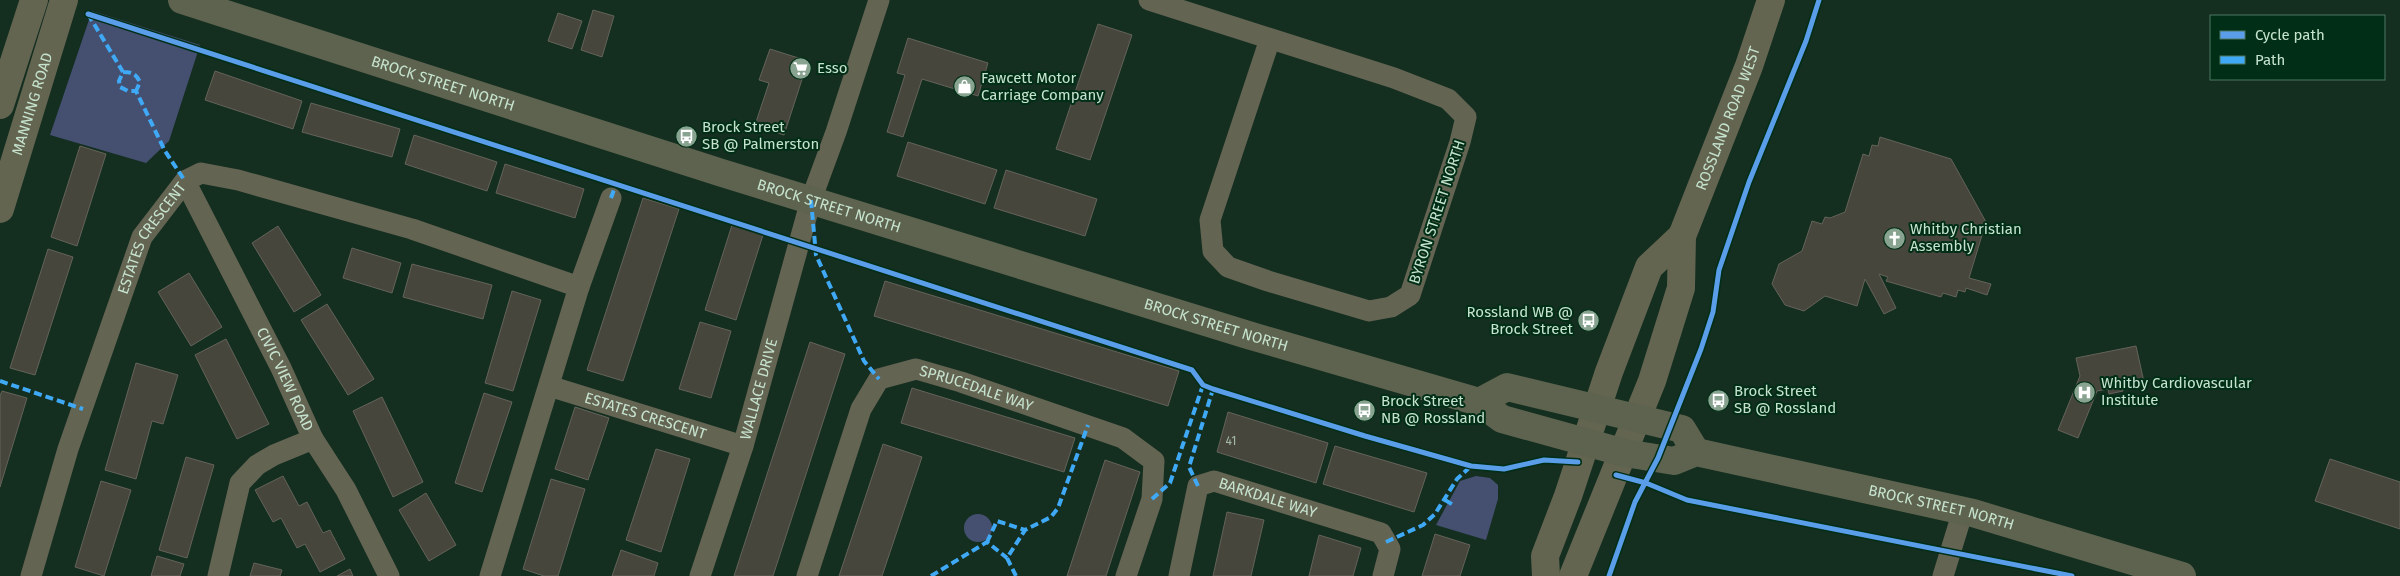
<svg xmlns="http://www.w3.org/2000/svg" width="2400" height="576" font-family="'Fira Sans',sans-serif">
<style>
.green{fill:#455071}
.building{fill:#46463d;stroke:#646359}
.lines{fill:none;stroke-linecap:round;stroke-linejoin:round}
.street{stroke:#646453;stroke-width:21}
.secondary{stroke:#636551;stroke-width:28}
.primary{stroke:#5d634e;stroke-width:28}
.quiet{stroke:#3fa9f5;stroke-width:4;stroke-dasharray:8 4;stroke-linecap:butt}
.cycleway-casing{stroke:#002e16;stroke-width:8}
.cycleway{stroke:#5a9eea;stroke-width:5}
.labels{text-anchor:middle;stroke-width:4;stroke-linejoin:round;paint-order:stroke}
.number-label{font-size:12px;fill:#a6bcaa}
.poi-label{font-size:15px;fill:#c6e3ce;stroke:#002e16;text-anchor:start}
.street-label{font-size:15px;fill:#c6e3ce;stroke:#002e16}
</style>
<rect width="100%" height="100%" fill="#142e20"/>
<path class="green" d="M 92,11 L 200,45 L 169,141 L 146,163 L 50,135 Z
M 1476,476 L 1490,478 L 1498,485 L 1498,499 L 1486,540 L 1436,525 L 1460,481 Z
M964 528a14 14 0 1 1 28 0a14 14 0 1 1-28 0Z"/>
<path class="building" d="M 593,10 L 614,16 L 602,57 L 581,50 Z
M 558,13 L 582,21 L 572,49 L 548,41 Z
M 1098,24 L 1132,35 L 1090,160 L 1056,149 Z
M 908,38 L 988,63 L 978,96 L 922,79 L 903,137 L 887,132 L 905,75 L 897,73 Z
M 770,49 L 808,61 L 784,135 L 755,125 L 769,83 L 759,80 Z
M 215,71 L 302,101 L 293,129 L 205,100 Z
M 311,103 L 400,129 L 392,157 L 302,132 Z
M 414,135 L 497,162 L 487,191 L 405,164 Z
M 1880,137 L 1951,159 L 1986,222 L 1969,278 L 1991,284 L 1987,295 L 1966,288 L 1965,292 L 1958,290 L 1956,297 L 1943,293 L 1941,297 L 1886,281 L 1888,277 L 1879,274 L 1896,308 L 1884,314 L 1865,279 L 1857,306 L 1825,296 L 1804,311 L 1785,305 L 1772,284 L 1779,264 L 1802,251 L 1812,221 L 1822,224 L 1825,217 L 1830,218 L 1845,212 L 1863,154 L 1869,156 L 1872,145 L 1878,146 Z
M 908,142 L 997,170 L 985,204 L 897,176 Z
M 80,146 L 106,154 L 77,246 L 51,237 Z
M 505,164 L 584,189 L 575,218 L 496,193 Z
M 1006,170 L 1097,199 L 1085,236 L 994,208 Z
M 643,198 L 679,209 L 623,381 L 587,370 Z
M 732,225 L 763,235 L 736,320 L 705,310 Z
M 278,226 L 321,295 L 294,312 L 252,243 Z
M 352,248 L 401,263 L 392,293 L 343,278 Z
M 48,249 L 73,257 L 35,375 L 10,368 Z
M 412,264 L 492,285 L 483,319 L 403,297 Z
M 189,273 L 222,327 L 191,346 L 158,292 Z
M 885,281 L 1179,371 L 1168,406 L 874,316 Z
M 512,291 L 541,300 L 513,391 L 485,383 Z
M 327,304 L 374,379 L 348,395 L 301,320 Z
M 700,322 L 731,331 L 711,398 L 679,389 Z
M 226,339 L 269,424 L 237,439 L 195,355 Z
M 810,342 L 845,354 L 773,576 L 734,576 Z
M 2136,346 L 2144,382 L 2122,386 L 2123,391 L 2109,394 L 2108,389 L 2097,391 L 2078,438 L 2058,430 L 2080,376 L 2076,358 Z
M 136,363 L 178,375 L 163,424 L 152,421 L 136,479 L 105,470 Z
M 912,388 L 1075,438 L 1064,472 L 901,423 Z
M 2,391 L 27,398 L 0,487 L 0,396 Z
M 484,393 L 512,402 L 482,492 L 455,483 Z
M 382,397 L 423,482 L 393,497 L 353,411 Z
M 575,407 L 609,418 L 588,480 L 555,469 Z
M 1228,412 L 1328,443 L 1316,483 L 1217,452 Z
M 883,444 L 922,457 L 882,576 L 839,576 Z
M 1335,446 L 1427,473 L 1414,512 L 1323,484 Z
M 656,449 L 690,459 L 661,552 L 626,540 Z
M 186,457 L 214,465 L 187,558 L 159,550 Z
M 2330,459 L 2400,482 L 2400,529 L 2315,501 Z
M 1105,460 L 1140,472 L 1106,576 L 1067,576 Z
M 283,476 L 299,506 L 307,502 L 323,533 L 330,530 L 345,559 L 320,572 L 305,544 L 297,548 L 281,518 L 273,522 L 255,490 Z
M 551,479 L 585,489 L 558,576 L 544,576 L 523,569 Z
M 101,481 L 131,490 L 104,576 L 75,567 Z
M 426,493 L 456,545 L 429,561 L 399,510 Z
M 1227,512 L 1264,520 L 1251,576 L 1213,576 Z
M 1435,534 L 1470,545 L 1460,576 L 1422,576 Z
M 1319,535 L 1361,548 L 1353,576 L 1309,576 Z
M 621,550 L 658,563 L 654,576 L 612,576 Z
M 157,556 L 184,564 L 180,576 L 151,576 Z
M 254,563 L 282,570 L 280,576 L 250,576 Z
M 350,569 L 353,576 L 337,576 Z"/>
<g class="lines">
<g class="street">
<path d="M 1149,0 L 1394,78 L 1448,99 L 1466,117 L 1460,142 L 1410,295 L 1391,307 L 1369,311 L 1268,281 L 1228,267 L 1213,251 L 1210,220 L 1270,39"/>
<path id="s1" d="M 185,181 L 281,368 L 313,439 L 346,490 L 389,576"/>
<path id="s2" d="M 549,386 L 743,446"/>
<path id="s3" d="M 31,576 L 68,449 L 142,237 L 185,181 L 201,173 L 238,180 L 412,229 L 579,287"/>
<path d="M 218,576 L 240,483 L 257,465 L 274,455 L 313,439"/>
<path d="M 490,576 L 579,287 L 611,198"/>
<path id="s4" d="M 700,576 L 743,446 L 811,200 L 836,132 L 879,0"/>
<path id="s5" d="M 807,576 L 861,409 L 879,379 L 916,369 L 961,382 L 1123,438 L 1154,461 L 1152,499 L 1126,576"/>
<path id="s6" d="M 1179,576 L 1198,486 L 1214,481 L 1381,533 L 1390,549 L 1383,576"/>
<path d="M 1943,576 L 1963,511"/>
</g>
<g class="secondary">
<path d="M 0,105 L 34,0"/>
<path id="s7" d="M 0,209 L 64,0"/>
<path d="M 1546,576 L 1545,556 L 1568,496 L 1609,372 L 1649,267 L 1682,236"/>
<path id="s8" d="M 1573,576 L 1652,381 L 1681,288 L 1682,236 L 1749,66 L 1771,0"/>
</g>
<g class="primary">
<path id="s9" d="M 182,0 L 722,173 L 1248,335 L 1479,402 L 1502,419 L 1625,453 L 1674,461 L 1696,452 L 1973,513 L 2182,576"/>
<path d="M 1479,402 L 1507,387 L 1682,429 L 1696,452"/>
</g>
<path class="quiet" d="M 88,14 L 123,72 L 119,81 L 120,87 L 128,91 L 136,91 L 165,151 L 185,181
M 123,72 C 132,72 136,74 140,82 L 136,91
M 611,198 L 616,184
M 811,200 L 816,255 L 864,361 L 879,379
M 0,381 L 83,409
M 1198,486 L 1189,467 L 1213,389
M 1152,499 L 1170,483 L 1203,385
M 1445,500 L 1455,506
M 987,542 L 997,521 L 1025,530
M 1386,542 L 1423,525 L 1435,514 L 1457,479 L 1471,466
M 931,576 L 987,542 L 1007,558
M 1016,576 L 1007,558 L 1025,530 L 1051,517 L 1058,508 L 1088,425"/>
<defs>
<path id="cycleway" d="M 88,14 L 1192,370 L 1203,385 L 1213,389 L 1365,436 L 1471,466 L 1504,469 L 1544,460 L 1578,462
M 1616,475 L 1646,483 L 1687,500 L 2072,576
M 1609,576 L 1635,502 L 1658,458 L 1701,349 L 1713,312 L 1719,270 L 1749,182 L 1806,41 L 1819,0"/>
</defs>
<use href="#cycleway" class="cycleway-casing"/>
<use href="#cycleway" class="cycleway"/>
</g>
<defs>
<symbol id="supermarket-disc" viewBox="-11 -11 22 22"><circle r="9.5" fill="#88a491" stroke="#002e16"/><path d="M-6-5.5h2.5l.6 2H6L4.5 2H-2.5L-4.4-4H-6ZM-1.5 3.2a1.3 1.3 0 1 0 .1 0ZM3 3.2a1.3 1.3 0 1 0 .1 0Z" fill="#fff"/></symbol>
<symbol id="shop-disc" viewBox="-11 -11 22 22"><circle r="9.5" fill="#88a491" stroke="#002e16"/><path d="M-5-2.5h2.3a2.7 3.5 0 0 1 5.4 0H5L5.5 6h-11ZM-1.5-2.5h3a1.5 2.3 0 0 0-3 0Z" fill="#fff"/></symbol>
<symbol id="bus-disc" viewBox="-11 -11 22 22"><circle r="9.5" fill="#88a491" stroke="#002e16"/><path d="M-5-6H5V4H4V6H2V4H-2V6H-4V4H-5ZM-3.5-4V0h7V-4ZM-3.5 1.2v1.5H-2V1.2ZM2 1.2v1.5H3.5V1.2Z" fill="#fff"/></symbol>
<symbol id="church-disc" viewBox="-11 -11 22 22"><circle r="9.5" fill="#88a491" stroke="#002e16"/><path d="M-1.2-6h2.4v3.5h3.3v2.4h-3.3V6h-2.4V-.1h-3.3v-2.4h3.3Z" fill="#fff"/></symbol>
<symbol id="hospital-disc" viewBox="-11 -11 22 22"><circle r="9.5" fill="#88a491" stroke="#002e16"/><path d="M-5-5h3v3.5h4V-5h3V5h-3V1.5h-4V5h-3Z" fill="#fff"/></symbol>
</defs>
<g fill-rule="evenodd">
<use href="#supermarket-disc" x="788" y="56" width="25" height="25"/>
<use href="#shop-disc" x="952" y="74" width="25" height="25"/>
<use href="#bus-disc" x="674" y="124" width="25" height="25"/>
<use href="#church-disc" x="1882" y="226" width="25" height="25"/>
<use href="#bus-disc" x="1576" y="308" width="25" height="25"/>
<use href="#hospital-disc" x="2072" y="380" width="25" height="25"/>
<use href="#bus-disc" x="1706" y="388" width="25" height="25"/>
<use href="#bus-disc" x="1352" y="398" width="25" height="25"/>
</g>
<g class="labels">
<g class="number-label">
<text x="1231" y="445">41</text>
</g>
<g class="poi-label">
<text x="817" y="73">Esso</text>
<text x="981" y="83">Fawcett Motor<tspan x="981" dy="17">Carriage Company</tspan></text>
<text x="702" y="132">Brock Street<tspan x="702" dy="17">SB @ Palmerston</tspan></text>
<text x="1910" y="234">Whitby Christian<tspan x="1910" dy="17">Assembly</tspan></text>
<text x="1573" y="317" text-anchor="end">Rossland WB @<tspan x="1573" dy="17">Brock Street</tspan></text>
<text x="2101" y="388">Whitby Cardiovascular<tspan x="2101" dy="17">Institute</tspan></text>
<text x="1734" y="396">Brock Street<tspan x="1734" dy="17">SB @ Rossland</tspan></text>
<text x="1381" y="406">Brock Street<tspan x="1381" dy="17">NB @ Rossland</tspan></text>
</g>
<g class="street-label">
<text dy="5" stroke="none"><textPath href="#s9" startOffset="274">BROCK STREET NORTH</textPath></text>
<text dy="5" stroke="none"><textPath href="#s7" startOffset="110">MANNING ROAD</textPath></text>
<text dy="5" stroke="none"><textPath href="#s8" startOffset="486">ROSSLAND ROAD WEST</textPath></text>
<text dy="5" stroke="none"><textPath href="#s9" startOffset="679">BROCK STREET NORTH</textPath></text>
<text transform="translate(1437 212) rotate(-72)" y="5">BYRON STREET NORTH</text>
<text dy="5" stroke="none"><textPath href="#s3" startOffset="360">ESTATES CRESCENT</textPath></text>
<text dy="5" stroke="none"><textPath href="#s9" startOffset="1084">BROCK STREET NORTH</textPath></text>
<text dy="5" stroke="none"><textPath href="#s1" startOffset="222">CIVIC VIEW ROAD</textPath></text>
<text dy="5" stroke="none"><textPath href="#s4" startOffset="196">WALLACE DRIVE</textPath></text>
<text dy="5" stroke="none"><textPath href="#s5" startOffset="312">SPRUCEDALE WAY</textPath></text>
<text dy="5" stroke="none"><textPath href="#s2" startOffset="101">ESTATES CRESCENT</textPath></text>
<text dy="5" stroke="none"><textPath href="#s6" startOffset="165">BARKDALE WAY</textPath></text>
<text dy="5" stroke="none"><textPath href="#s9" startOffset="1839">BROCK STREET NORTH</textPath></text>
</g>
</g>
<rect x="2210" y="15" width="175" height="65" fill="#002e16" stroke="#4f7660"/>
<rect x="2220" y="31" width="25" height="8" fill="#5a9eea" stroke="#4f7660"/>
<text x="2255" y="40" font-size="15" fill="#c6e3ce">Cycle path</text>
<rect x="2220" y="56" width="25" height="8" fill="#3fa9f5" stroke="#4f7660"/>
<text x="2255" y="65" font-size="15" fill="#c6e3ce">Path</text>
</svg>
